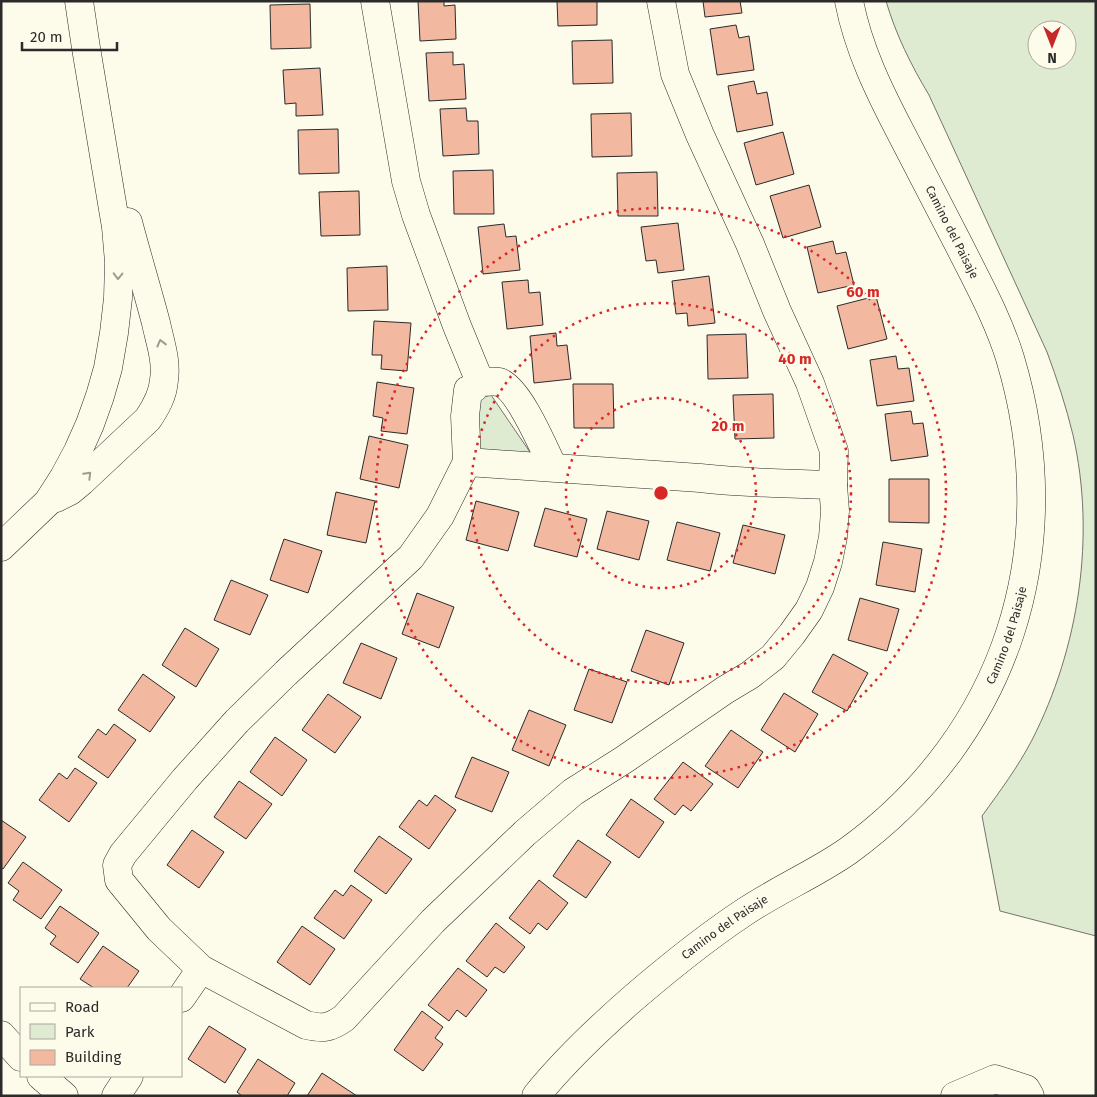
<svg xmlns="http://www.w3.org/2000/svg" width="1097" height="1097" font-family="'Fira Sans',sans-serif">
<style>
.green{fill:#deebd1;stroke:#74746e;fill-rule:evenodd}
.building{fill:#f2b8a0;stroke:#2b2b2b}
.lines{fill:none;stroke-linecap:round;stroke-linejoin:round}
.minor-casing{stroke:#2b2b2b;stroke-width:29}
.minor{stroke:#fdfbea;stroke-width:28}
.oneway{stroke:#9e9d94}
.ring{fill:none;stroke:#d62828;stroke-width:2.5;stroke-dasharray:2.5 5}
.labels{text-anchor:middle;stroke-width:4;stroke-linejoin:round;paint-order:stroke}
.street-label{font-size:12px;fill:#2b2b2b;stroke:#fdfbea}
.centre{fill:#d62828;stroke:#fdfbea;stroke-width:2.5}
.ring-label{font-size:15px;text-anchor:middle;font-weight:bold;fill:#d62828;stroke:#fdfbea;stroke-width:4;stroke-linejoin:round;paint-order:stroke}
</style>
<rect width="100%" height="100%" fill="#fdfbea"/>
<path class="green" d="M 886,1 L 1096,1 L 1096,936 L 1000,911 L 982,816 C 1000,791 1018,767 1032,740 C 1079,648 1096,536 1073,435 C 1066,406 1057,379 1047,352 L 929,95 C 911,65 896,35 886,1 ZM 1037,30 L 1067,30 L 1067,60 L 1037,60 Z
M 491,395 L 534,458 L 474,452 L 476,399 Z"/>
<path class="building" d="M 418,1 L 444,1 L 444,6 L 455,5 L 456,39 L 420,41 Z
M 557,1 L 597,1 L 597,25 L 558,26 Z
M 703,1 L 740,1 L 742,13 L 705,17 Z
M 310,4 L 311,48 L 271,49 L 270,5 Z
M 736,25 L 739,38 L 749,36 L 754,70 L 717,75 L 710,29 Z
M 612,40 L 613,83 L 573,84 L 572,41 Z
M 453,52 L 453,65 L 464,64 L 466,99 L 429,101 L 426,53 Z
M 320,68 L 323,115 L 296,116 L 296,103 L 285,104 L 283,70 Z
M 754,81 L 757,94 L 767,92 L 773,125 L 737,132 L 728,86 Z
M 466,108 L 467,121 L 478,121 L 479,154 L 443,156 L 440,109 Z
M 631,113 L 632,156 L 592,157 L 591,114 Z
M 338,129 L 339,173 L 299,174 L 298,130 Z
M 783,132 L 794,174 L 756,185 L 744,143 Z
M 493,170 L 494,214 L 454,214 L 453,171 Z
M 657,172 L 658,216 L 618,216 L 617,173 Z
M 809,185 L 821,227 L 783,238 L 770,196 Z
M 359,191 L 360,235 L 321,236 L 319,192 Z
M 678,223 L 684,270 L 658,273 L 656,260 L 646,261 L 641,227 Z
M 504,224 L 506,237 L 516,236 L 520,270 L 483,274 L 478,227 Z
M 833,241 L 836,254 L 846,252 L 854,285 L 818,293 L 807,247 Z
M 387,266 L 388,310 L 348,311 L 347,268 Z
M 709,276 L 715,323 L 688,326 L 687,313 L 676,314 L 672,281 Z
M 528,280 L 529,293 L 540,292 L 543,325 L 507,329 L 502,282 Z
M 876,296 L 887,339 L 848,349 L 837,306 Z
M 374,321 L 411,323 L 407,371 L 381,369 L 382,355 L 372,355 Z
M 556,333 L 557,346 L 567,345 L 571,379 L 534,383 L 530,336 Z
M 746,334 L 748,378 L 708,379 L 707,335 Z
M 896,356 L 898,369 L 909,368 L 914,401 L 877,406 L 870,360 Z
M 377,382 L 414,388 L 407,434 L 381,431 L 383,418 L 373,416 Z
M 573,384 L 613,384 L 614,428 L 574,428 Z
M 773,394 L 774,438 L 735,439 L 733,395 Z
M 911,411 L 913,424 L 923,423 L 928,456 L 891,461 L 885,414 Z
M 369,436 L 408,445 L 399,488 L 360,479 Z
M 889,479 L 929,479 L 929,523 L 889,522 Z
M 336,492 L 375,501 L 366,543 L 327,535 Z
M 476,501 L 519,512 L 508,551 L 466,540 Z
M 545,508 L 587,519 L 577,557 L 534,546 Z
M 607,511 L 649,521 L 639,560 L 597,549 Z
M 677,522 L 720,533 L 710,571 L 667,560 Z
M 743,525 L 785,535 L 775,574 L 733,563 Z
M 284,539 L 322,551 L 308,593 L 270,580 Z
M 883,542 L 922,549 L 915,592 L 876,585 Z
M 231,580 L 268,595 L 250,635 L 214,620 Z
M 417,593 L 454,607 L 439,648 L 402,634 Z
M 860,598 L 899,609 L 887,651 L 848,640 Z
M 185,628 L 219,649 L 196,687 L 162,665 Z
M 646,630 L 684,643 L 669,685 L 631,671 Z
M 361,643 L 397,658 L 381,699 L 343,683 Z
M 833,654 L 868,673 L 847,711 L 812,692 Z
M 589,669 L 627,682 L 612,723 L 574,710 Z
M 143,674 L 175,697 L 150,732 L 118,710 Z
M 784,693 L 818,714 L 795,752 L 761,730 Z
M 328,694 L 361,717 L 335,753 L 302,730 Z
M 529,710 L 566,725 L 549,766 L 512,750 Z
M 114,724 L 136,740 L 108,778 L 78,757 L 98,729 L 106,735 Z
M 731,730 L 763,752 L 738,788 L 705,766 Z
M 275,737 L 307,760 L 282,796 L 250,772 Z
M 472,757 L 509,772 L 492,812 L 455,797 Z
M 683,762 L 713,784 L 691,811 L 683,805 L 675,815 L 654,799 Z
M 75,768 L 97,783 L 69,822 L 39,800 L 59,773 L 67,779 Z
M 239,781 L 272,804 L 246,839 L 214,817 Z
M 435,795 L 456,810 L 429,849 L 399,827 L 419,800 L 427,806 Z
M 631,799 L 664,822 L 639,858 L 606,835 Z
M 1,820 L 26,837 L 3,869 L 1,868 Z
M 192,830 L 224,852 L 199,888 L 167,865 Z
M 379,836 L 412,859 L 386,894 L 354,871 Z
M 578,840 L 611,862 L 586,898 L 553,876 Z
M 23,862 L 62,890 L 41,919 L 13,900 L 19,891 L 8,883 Z
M 539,880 L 568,903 L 547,930 L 538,923 L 530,934 L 509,918 Z
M 351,885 L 372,900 L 344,939 L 314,918 L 335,890 L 343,896 Z
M 60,906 L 99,933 L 78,963 L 50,944 L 56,936 L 45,928 Z
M 496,923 L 525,947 L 504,973 L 495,967 L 487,977 L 466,961 Z
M 302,926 L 335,949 L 310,985 L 277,962 Z
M 103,946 L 139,971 L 127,988 L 94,988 L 80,979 Z
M 458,968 L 487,990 L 466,1017 L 457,1010 L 449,1021 L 428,1005 Z
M 422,1011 L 443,1027 L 435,1038 L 443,1044 L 423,1071 L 394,1050 Z
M 209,1026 L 246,1049 L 225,1083 L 188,1059 Z
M 258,1059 L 295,1083 L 287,1096 L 242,1096 L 237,1092 Z
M 322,1073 L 357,1096 L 307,1096 Z"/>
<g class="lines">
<defs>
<g id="minor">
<path d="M 375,1 L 406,181 L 416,215 L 457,326 L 480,382"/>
<path d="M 467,462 L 700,478 C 744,483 788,484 833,485"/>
<path d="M 553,467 C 544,449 519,388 499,382 C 494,381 486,382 480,382 L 474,388 L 468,390 L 465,416 L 467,462 L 440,516 L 411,557 L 286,673 L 237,721 L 185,779 L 123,854 L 117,865 L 119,880 L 159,929 L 201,969 L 306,1025 C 323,1029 330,1028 344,1018 L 433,921 L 525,833 L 573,792 L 625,759 L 725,690 L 750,675 L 773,657 L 792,634 L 809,610 L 820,587 L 828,562 L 833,537 L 835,511 L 833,485 L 834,451 L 810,383 L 777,311 L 750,244 L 700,135 L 675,74 L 661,1"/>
<path d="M 56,498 L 70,491 L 82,481 L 148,419 C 156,407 163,395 164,380 C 167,361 160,342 156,323 C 147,289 137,256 128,222"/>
<path d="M 1,547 L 48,502 L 64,477 L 78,451 L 90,424 L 100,396 L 108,368 L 114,333 L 118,298 L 119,262 L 116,227 L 86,48 L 79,1"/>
<path d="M 181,998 L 201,969"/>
<path d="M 1,1035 L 21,1057"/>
<path d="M 41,1076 L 64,1096"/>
<path d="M 116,1096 L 129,1076"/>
<path id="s1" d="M 536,1096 C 564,1061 597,1030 631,1000 C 667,969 704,939 743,913 C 777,890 815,874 848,851 C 1008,735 1067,547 1010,358 C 998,319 978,283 960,247 C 940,209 921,171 901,133 C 879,91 858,48 849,1"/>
<path d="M 955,1096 L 995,1079 L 1026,1089 L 1030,1096"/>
</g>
</defs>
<use href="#minor" class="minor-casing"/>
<use href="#minor" class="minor"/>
</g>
<defs><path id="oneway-chevron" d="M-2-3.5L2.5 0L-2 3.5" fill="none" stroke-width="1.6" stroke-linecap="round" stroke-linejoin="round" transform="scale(1.25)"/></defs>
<g class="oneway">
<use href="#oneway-chevron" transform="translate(118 276) rotate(91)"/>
<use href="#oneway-chevron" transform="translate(161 343) rotate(-104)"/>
<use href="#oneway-chevron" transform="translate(88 475) rotate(-45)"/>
</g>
<g class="ring">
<circle cx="661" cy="493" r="95"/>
<circle cx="661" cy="493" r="190"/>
<circle cx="661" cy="493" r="285"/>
</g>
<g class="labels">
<g class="street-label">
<text transform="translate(952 232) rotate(63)" y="4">Camino del Paisaje</text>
<text dy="4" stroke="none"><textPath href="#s1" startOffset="672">Camino del Paisaje</textPath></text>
<text dy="4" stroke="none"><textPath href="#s1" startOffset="254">Camino del Paisaje</textPath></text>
</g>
</g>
<circle cx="661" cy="493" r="8" class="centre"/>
<g class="ring-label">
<text x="863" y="297">60 m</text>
<text x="795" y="364">40 m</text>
<text x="728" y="431">20 m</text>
</g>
<rect width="1097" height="1097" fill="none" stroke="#2b2b2b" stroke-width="5"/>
<rect x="20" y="987" width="162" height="90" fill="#fdfbea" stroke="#a9a89e"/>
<rect x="30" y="1003" width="25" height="8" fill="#fdfbea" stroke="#a9a89e"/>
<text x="65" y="1012" font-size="15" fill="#2b2b2b">Road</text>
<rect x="30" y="1024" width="25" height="15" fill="#deebd1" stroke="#a9a89e"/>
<text x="65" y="1037" font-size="15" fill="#2b2b2b">Park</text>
<rect x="30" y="1050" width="25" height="15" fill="#f2b8a0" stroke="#a9a89e"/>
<text x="65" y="1062" font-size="15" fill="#2b2b2b">Building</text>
<g transform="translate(1052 45) rotate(180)"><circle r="24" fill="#fdfbea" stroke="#a9a89e"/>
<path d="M0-4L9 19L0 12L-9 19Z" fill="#c62828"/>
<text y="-8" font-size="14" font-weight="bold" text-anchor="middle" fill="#2b2b2b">N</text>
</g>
<path d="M22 42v8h95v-8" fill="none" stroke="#2b2b2b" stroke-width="2.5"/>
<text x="30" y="42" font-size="15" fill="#2b2b2b" stroke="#fdfbea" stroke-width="4" paint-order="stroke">20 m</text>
</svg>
